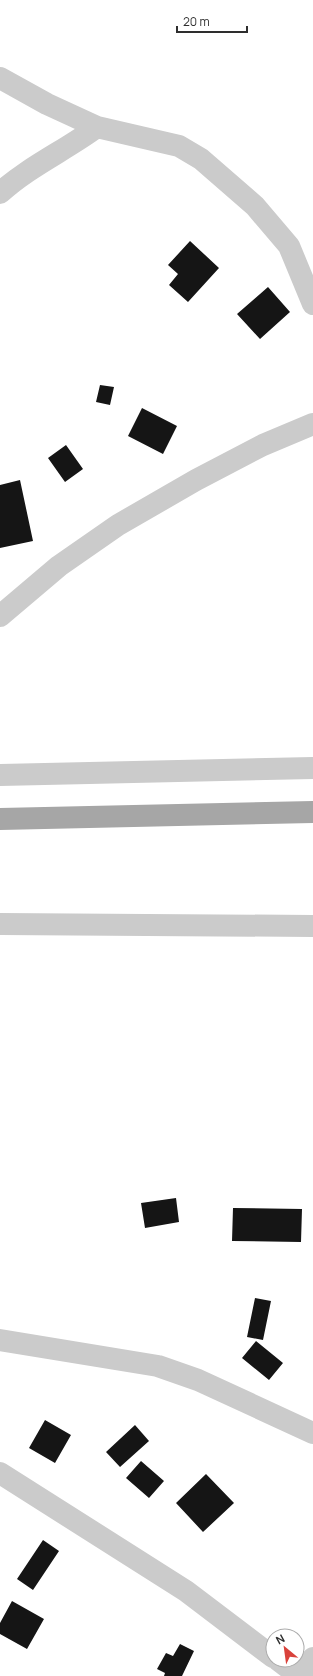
<svg xmlns="http://www.w3.org/2000/svg" width="313" height="1676" font-family="Manrope,sans-serif">
<style>
.building{fill:#151515}
.lines{fill:none;stroke-linecap:round;stroke-linejoin:round}
.minor{stroke:#cbcbcb;stroke-width:22}
.major{stroke:#a6a6a6;stroke-width:22}
</style>
<rect width="100%" height="100%" fill="#fff"/>
<path class="building" d="M 190,241 L 219,268 L 188,302 L 169,285 L 178,274 L 168,265 Z
M 268,287 L 290,312 L 260,339 L 237,314 Z
M 100,385 L 114,387 L 110,405 L 96,402 Z
M 142,408 L 177,426 L 163,454 L 128,436 Z
M 66,445 L 83,469 L 65,482 L 48,458 Z
M 20,480 L 33,541 L 0,548 L 0,485 Z
M 176,1198 L 179,1222 L 145,1228 L 141,1203 Z
M 233,1208 L 302,1209 L 301,1242 L 232,1241 Z
M 255,1298 L 271,1301 L 263,1340 L 247,1337 Z
M 256,1341 L 283,1363 L 269,1380 L 242,1358 Z
M 45,1420 L 71,1435 L 55,1463 L 29,1448 Z
M 135,1425 L 149,1441 L 120,1467 L 106,1452 Z
M 141,1461 L 164,1481 L 149,1498 L 126,1478 Z
M 206,1474 L 234,1503 L 203,1532 L 176,1503 Z
M 43,1540 L 59,1551 L 33,1590 L 17,1579 Z
M 12,1601 L 44,1619 L 27,1649 L 0,1634 L 0,1623 Z
M 180,1644 L 194,1651 L 182,1676 L 164,1676 L 165,1673 L 157,1669 L 166,1653 L 173,1656 Z"/>
<g class="lines">
<path class="minor" d="M 0,78 L 47,104 L 97,127 L 179,146 L 201,159 L 255,206 L 289,246 L 313,304
M 0,193 C 28,167 66,150 97,127
M 0,616 L 59,566 L 118,525 L 196,480 L 263,445 L 313,424
M 0,775 L 313,768
M 0,924 L 313,926
M 0,1340 L 158,1366 L 198,1380 L 313,1433
M 0,1473 L 186,1591 L 273,1657
M 278,1660 L 299,1676
M 300,1676 L 313,1658"/>
<path class="major" d="M 0,819 L 313,812"/>
</g>
<g transform="translate(285 1648) rotate(331)"><circle r="19" fill="#ffffff" stroke="#ababab"/>
<path d="M0-3L7 15L0 10L-7 15Z" fill="#d9423b"/>
<text y="-6" font-size="11" font-weight="bold" text-anchor="middle" fill="#2e2e2e">N</text>
</g>
<path d="M177 26v6h70v-6" fill="none" stroke="#2e2e2e" stroke-width="2"/>
<text x="183" y="26" font-size="12" fill="#2e2e2e" stroke="#ffffff" stroke-width="3" paint-order="stroke">20 m</text>
</svg>
